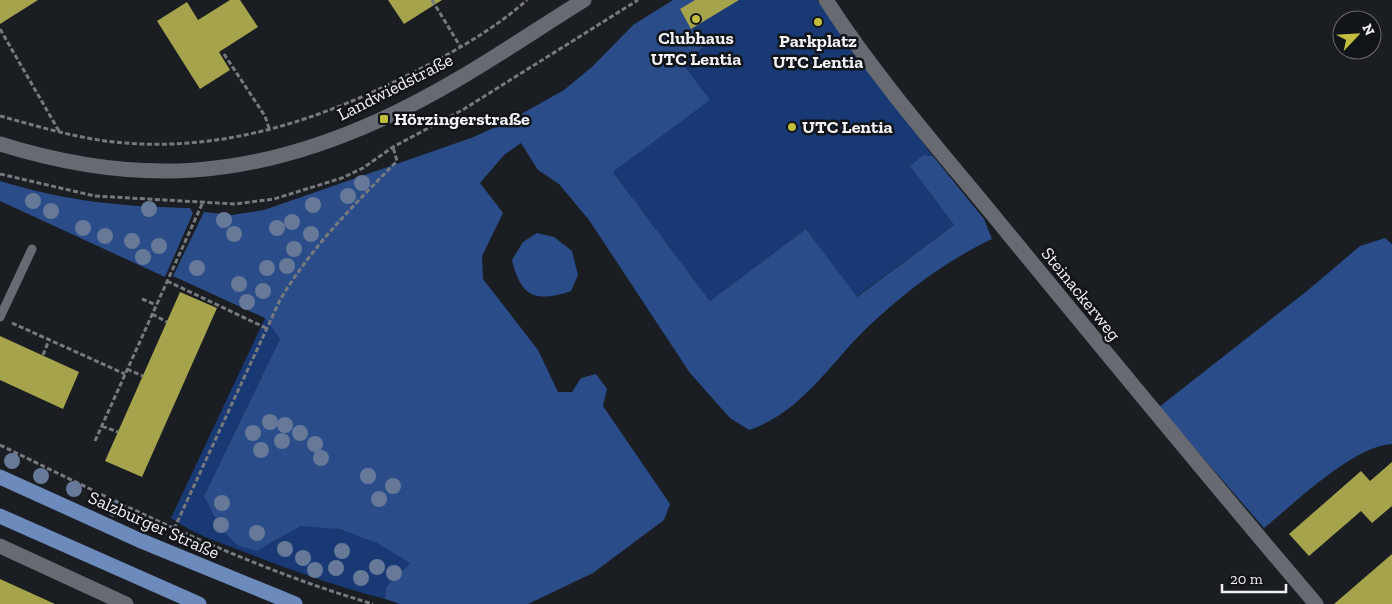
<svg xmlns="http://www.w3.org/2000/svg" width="1392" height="604" font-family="'Zilla Slab',serif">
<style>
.green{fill:#183974}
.forest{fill:#2a4d8a}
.building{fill:#a6a34d}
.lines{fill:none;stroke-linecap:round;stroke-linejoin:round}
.path{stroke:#76797d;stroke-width:3;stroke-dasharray:5 2.5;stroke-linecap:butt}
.service{stroke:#676b71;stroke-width:9}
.minor{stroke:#676b71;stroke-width:15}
.secondary{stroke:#676b71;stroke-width:15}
.primary{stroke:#6c8abc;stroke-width:15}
.tree{fill:#667999}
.poi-dot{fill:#c3bd3f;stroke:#111419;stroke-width:2}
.labels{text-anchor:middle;stroke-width:5;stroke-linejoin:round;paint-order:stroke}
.poi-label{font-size:18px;font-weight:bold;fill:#eff1f4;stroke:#111419}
.street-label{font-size:18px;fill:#eff1f4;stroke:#111419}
</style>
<rect width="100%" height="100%" fill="#1a1d22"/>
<path class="green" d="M 695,0 L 817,0 L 933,156 L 923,155 L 910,166 L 954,225 L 856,297 L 806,229 L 710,301 L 613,172 L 709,100 L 682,63 L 704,47 L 680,9 Z
M 265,318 L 280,339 L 204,496 L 275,541 C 282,536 294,527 302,526 C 336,522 384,543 410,563 L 386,587 L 385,599 C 338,587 293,571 247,553 C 221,543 195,535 171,518 Z"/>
<path class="forest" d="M 673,0 L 695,0 L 680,10 L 704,47 L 682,63 L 710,100 L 613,172 L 710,301 L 806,229 L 857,297 L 954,225 L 910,166 L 923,155 L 933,156 L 984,219 L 992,239 C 949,259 906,291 871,324 C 831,361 803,412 749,430 L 730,418 L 690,373 L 589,220 L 559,184 L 538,170 L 521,143 L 504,155 L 480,183 L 503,213 L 482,256 L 483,279 L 538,350 L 558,392 L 572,392 L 581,378 L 596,374 L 607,389 L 603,406 L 670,504 L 664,520 L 593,573 L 528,604 L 400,604 L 385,599 L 386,587 L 410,563 L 377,543 L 339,529 L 301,526 L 256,551 L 237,545 L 220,527 L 204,496 L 280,339 L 265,318 L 173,276 L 204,212 L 232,215 L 264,210 L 471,138 L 509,121 L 564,90 L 593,66 L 633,25 Z
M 0,181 C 64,201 124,207 190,208 L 193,213 L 165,277 L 0,201 Z
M 537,233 L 554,237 L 572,251 L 578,275 L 571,291 C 535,303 521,297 512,260 L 523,242 Z
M 1385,238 L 1392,244 L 1392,444 C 1353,446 1295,503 1264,528 L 1159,407 L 1307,291 L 1360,246 Z"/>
<path class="building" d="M 0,0 L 38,0 L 0,24 Z
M 230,0 L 240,0 L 258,27 L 219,52 L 230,70 L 200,89 L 157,21 L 187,2 L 198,20 Z
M 388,0 L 442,0 L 404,24 Z
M 695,0 L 739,0 L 691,29 L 680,9 Z
M 180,292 L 217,308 L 142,477 L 105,461 Z
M 0,336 L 79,372 L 63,409 L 0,380 Z
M 1392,462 L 1392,506 L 1372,523 L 1361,511 L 1309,556 L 1289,534 L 1361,471 L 1370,481 Z
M 1392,554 L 1392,604 L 1334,604 Z
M 0,579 L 55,604 L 0,604 Z"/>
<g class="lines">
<path class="path" d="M 432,0 L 460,46
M 0,29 L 59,131
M 224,54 L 265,116 L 270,131
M 0,116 C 37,126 76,138 114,142 C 216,153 312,123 402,78 C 445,57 491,32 527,0
M 0,174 L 95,196 L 235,204 L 274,199 L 342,178 L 363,168 L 393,147 L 464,109 L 638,0
M 167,281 L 266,328
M 142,299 L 156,305
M 152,314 L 167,322
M 12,323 L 125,374
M 43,355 L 49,340
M 127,369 L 143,376
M 102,426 L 118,432
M 95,441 L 203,202
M 0,445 C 121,504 243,566 373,604
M 174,529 L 280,300 C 312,246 354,205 397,161 L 393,147"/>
<path class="service" d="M 0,317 L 32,249"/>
<path class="minor" d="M 826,0 C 879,82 945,156 1006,231 C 1109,356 1211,481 1316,604
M 0,546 L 126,604"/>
<path class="secondary" d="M 0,144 C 137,187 251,179 382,119 C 453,87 518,41 584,0"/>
<path class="primary" d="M 0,477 L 139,540 L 295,604
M 0,516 L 199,604"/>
</g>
<g class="tree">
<circle cx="362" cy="183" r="8"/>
<circle cx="348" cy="196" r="8"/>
<circle cx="33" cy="201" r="8"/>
<circle cx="313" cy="205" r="8"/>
<circle cx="149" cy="209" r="8"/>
<circle cx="51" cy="211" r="8"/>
<circle cx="224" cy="220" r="8"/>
<circle cx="292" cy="222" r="8"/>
<circle cx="83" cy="228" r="8"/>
<circle cx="277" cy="228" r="8"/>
<circle cx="234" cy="234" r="8"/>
<circle cx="311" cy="234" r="8"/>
<circle cx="105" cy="236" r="8"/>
<circle cx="132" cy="241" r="8"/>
<circle cx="159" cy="246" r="8"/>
<circle cx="294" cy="249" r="8"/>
<circle cx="143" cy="257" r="8"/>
<circle cx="287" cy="266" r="8"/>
<circle cx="197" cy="268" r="8"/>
<circle cx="267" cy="268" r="8"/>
<circle cx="239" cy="284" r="8"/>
<circle cx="263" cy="291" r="8"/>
<circle cx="247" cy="302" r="8"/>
<circle cx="270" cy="422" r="8"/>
<circle cx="285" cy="425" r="8"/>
<circle cx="253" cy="433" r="8"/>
<circle cx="300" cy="433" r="8"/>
<circle cx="282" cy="441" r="8"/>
<circle cx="315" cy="444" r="8"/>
<circle cx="261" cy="450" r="8"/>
<circle cx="321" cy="458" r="8"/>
<circle cx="12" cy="461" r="8"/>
<circle cx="41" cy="476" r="8"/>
<circle cx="368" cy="476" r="8"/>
<circle cx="393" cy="486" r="8"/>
<circle cx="74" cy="489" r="8"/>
<circle cx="379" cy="499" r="8"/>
<circle cx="222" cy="503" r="8"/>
<circle cx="115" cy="509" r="8"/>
<circle cx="221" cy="525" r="8"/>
<circle cx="257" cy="533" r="8"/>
<circle cx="285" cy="549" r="8"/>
<circle cx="342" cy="551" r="8"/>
<circle cx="303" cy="558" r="8"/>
<circle cx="377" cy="567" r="8"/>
<circle cx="336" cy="568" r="8"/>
<circle cx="315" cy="570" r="8"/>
<circle cx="394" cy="573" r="8"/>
<circle cx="361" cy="578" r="8"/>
</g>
<g class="poi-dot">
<circle cx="696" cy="19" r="5"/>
<circle cx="818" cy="22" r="5"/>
<rect x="379" y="114" width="10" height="10" rx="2.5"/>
<circle cx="792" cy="127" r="5"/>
</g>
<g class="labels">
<g class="poi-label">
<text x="696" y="44">Clubhaus<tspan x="696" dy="21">UTC Lentia</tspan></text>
<text x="818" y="47">Parkplatz<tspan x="818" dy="21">UTC Lentia</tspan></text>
<text x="394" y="125" text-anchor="start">Hörzingerstraße</text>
<text x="802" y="133" text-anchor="start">UTC Lentia</text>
</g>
<g class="street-label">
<text transform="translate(395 87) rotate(-27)" y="6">Landwiedstraße</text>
<text transform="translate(1081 294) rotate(51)" y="6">Steinackerweg</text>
<text transform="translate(154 525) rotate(24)" y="6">Salzburger Straße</text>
</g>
</g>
<g transform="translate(1357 35) rotate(65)"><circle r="24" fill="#111419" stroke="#6a6c71"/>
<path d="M0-4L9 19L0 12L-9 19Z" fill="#c3bd3f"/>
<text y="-8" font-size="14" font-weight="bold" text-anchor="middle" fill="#eff1f4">N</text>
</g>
<path d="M1222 584v8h64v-8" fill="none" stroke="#eff1f4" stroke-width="2.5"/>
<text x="1230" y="584" font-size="15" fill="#eff1f4" stroke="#111419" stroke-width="4" paint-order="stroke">20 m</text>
</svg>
